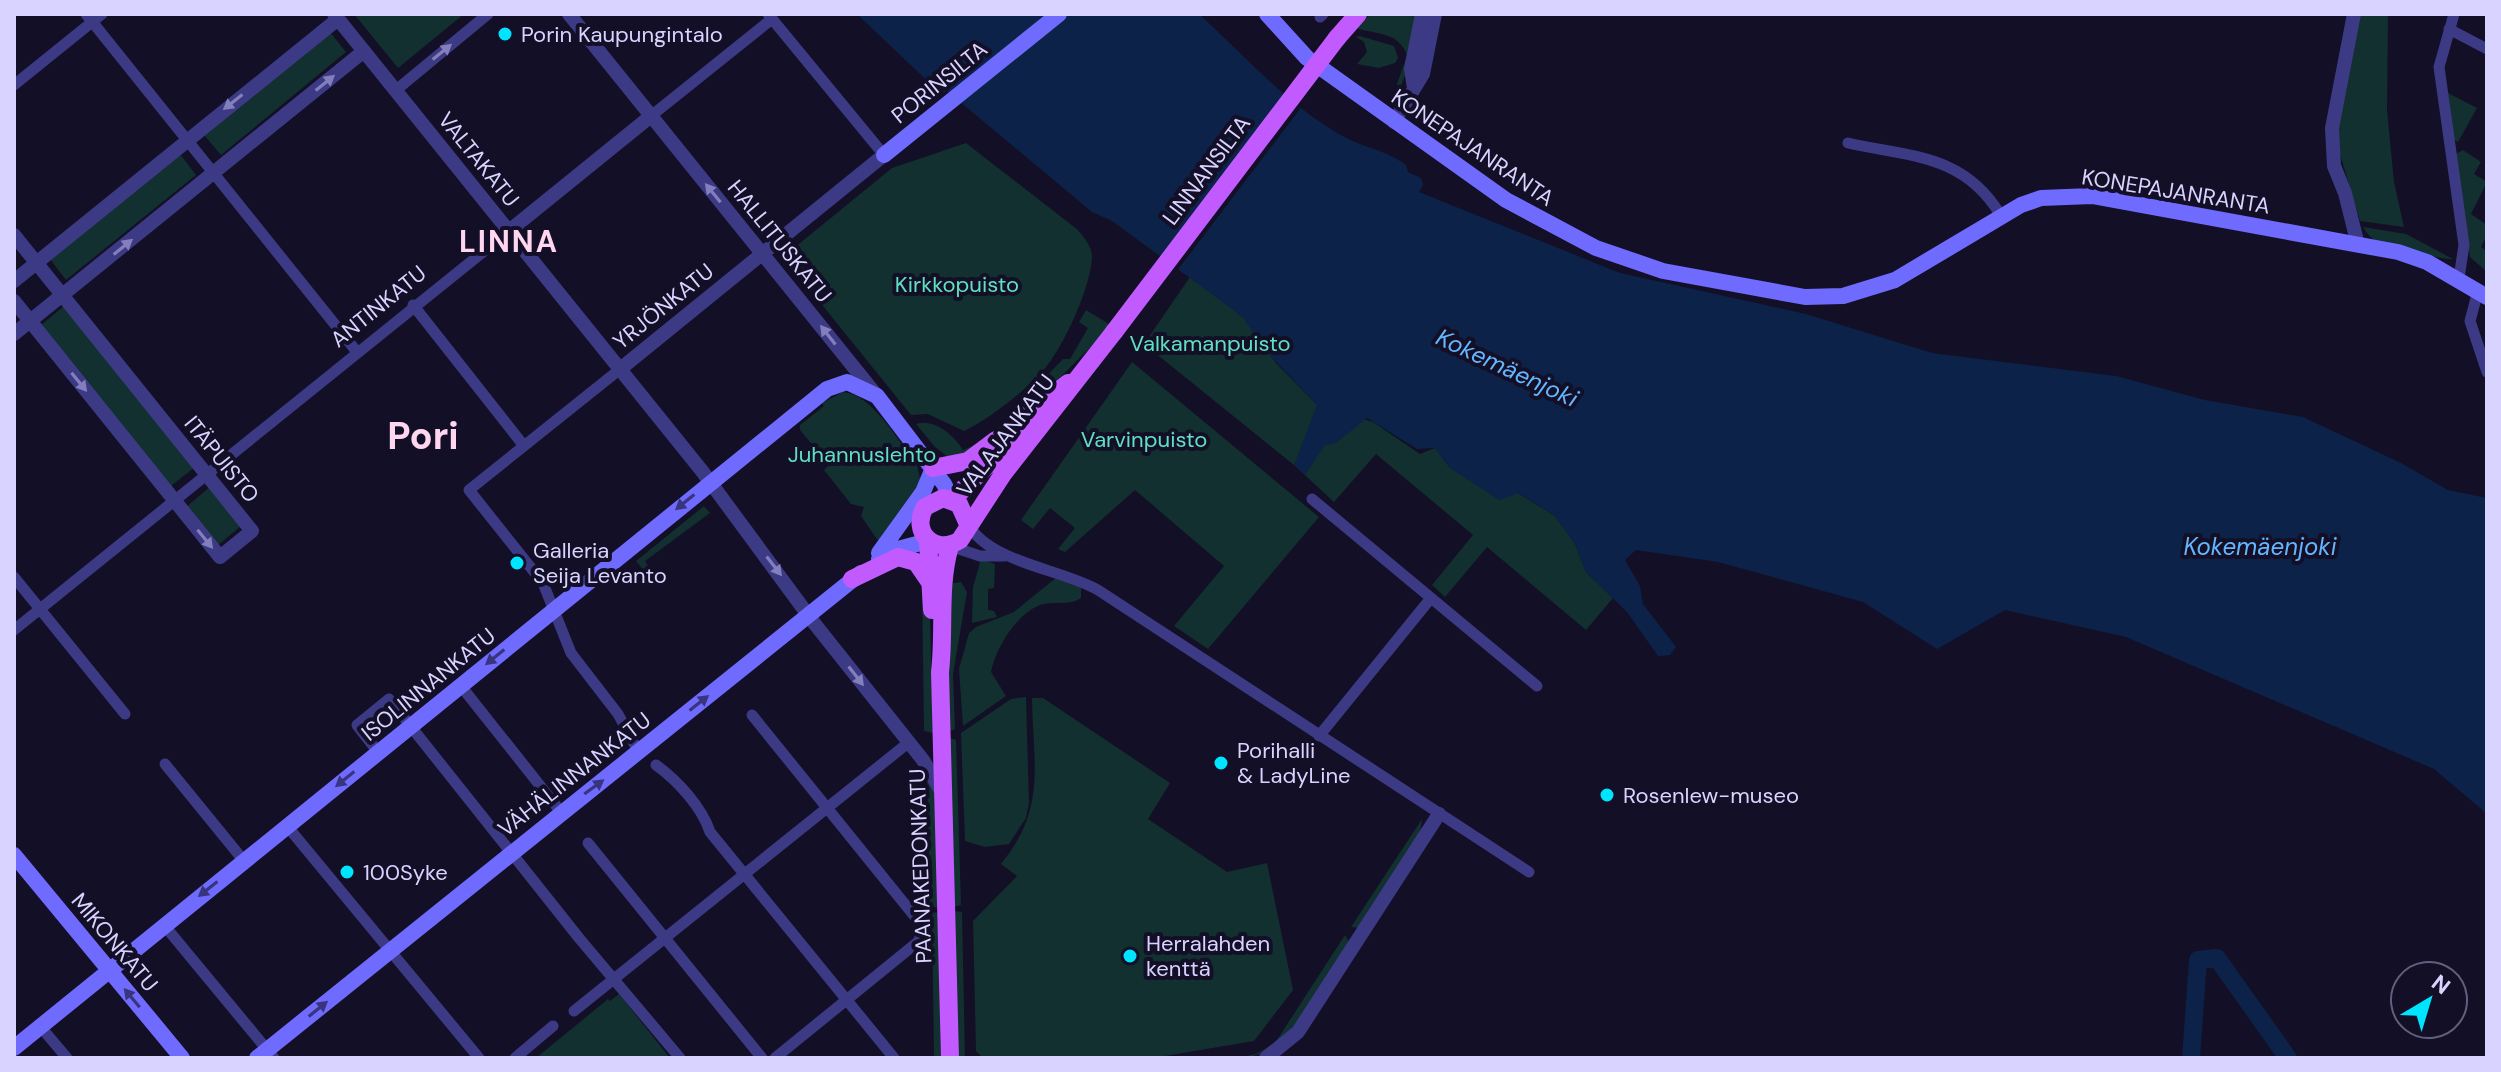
<svg xmlns="http://www.w3.org/2000/svg" width="2501" height="1072" font-family="'DM Sans',sans-serif">
<style>
.green{fill:#12302f}
.water{fill:#0c2248}
.pier{fill:#130f26}
.lines{fill:none;stroke-linecap:round;stroke-linejoin:round}
.river{stroke:#0c2248;stroke-width:18}
.minor{stroke:#3d3a85;stroke-width:11}
.tertiary{stroke:#3d3a85;stroke-width:14}
.secondary{stroke:#6f6bff;stroke-width:16}
.primary{stroke:#c25bff;stroke-width:18}
.primary-bridge{stroke:#c25bff;stroke-width:18}
.oneway{fill:#837fbc}
.oneway2{fill:#38347d}
.poi-dot{fill:#00e5ff;stroke:#130f26;stroke-width:3}
.labels{text-anchor:middle;stroke-width:8;stroke-linejoin:round;paint-order:stroke}
.poi-label{font-size:22px;fill:#d9d4ff;stroke:#130f26;text-anchor:start}
.street-label{font-size:22px;fill:#d9d4ff;stroke:#130f26}
.park-label{font-size:22px;fill:#5fe0c0;stroke:#130f26}
.water-label{font-size:24px;font-style:italic;fill:#62b6ff;stroke:#130f26}
.district-label{font-size:30px;font-weight:bold;letter-spacing:2px;fill:#ffd6f0;stroke:#130f26}
.town-label{font-size:38px;font-weight:bold;fill:#ffd6f0;stroke:#130f26}
</style>
<rect width="100%" height="100%" fill="#130f26"/>
<path class="green" d="M 354,14 L 464,14 L 398,68 Z
M 1370,14 L 1419,14 L 1410,62 L 1398,93 L 1397,84 L 1407,55 C 1398,31 1377,35 1356,28 Z
M 2360,14 L 2388,14 L 2387,110 L 2394,182 L 2404,227 L 2360,221 L 2339,151 L 2339,122 Z
M 330,32 L 346,52 L 221,155 L 204,135 Z
M 1360,36 L 1394,46 L 1398,58 L 1395,63 L 1379,68 L 1357,64 L 1367,52 L 1364,42 L 1356,37 Z
M 2448,93 L 2477,108 L 2458,142 L 2453,139 Z
M 966,143 L 1078,230 C 1084,238 1092,246 1092,257 C 1091,288 1061,354 1039,375 C 1019,395 989,419 964,431 L 928,414 L 911,415 L 794,270 L 790,258 L 794,248 L 892,168 Z
M 2463,150 L 2481,162 L 2474,174 L 2487,182 L 2471,214 L 2487,225 L 2487,235 L 2481,247 L 2487,251 L 2487,272 L 2470,257 L 2454,155 Z
M 180,154 L 196,175 L 66,280 L 50,259 Z
M 2363,227 L 2406,234 L 2453,259 C 2445,261 2388,245 2377,241 C 2370,238 2367,233 2363,227 Z
M 1190,277 L 1243,317 L 1276,363 L 1317,405 L 1373,422 L 1420,454 L 1435,448 L 1450,468 L 1518,493 L 1555,516 L 1575,544 L 1586,572 L 1613,598 L 1586,630 L 1487,547 L 1445,597 L 1432,585 L 1473,535 L 1376,454 L 1334,502 L 1294,465 L 1144,344 Z
M 64,306 L 195,467 L 171,486 L 41,325 Z
M 1086,310 L 1109,324 L 1102,336 L 1034,403 L 972,452 L 953,461 L 935,447 L 916,424 C 934,418 954,435 963,450 L 979,443 L 1032,400 L 1029,394 L 1063,359 L 1070,359 L 1088,328 L 1079,322 Z
M 1132,362 L 1319,517 L 1208,649 L 1174,626 L 1224,566 L 1135,490 L 1065,552 L 1058,549 L 1075,528 L 1050,508 L 1033,529 L 1021,520 Z
M 843,392 C 873,394 899,443 917,465 L 921,483 L 879,542 L 861,516 L 864,507 L 851,504 L 824,470 L 829,465 L 800,430 L 800,425 L 824,406 L 822,403 Z
M 210,487 L 241,526 L 217,546 L 186,507 Z
M 704,506 L 710,513 L 645,561 L 650,569 L 645,572 L 636,561 Z
M 981,559 L 995,564 L 994,588 L 988,589 L 988,610 L 994,611 L 997,617 L 972,623 L 973,587 Z
M 1057,577 L 1081,588 L 1081,598 C 1069,606 1057,601 1044,604 C 1018,610 996,648 991,672 L 1006,696 L 963,726 L 959,669 L 969,633 L 976,627 L 1014,612 Z
M 961,582 L 967,592 L 953,674 L 955,729 L 948,732 L 948,584 Z
M 922,586 L 930,618 L 933,733 L 924,731 Z
M 1026,697 L 1029,803 L 1026,818 L 1009,844 L 985,847 L 965,841 L 961,733 L 1011,699 Z
M 1032,698 L 1043,698 L 1170,783 L 1148,819 L 1227,872 L 1267,863 L 1293,990 L 1254,1041 L 1153,1058 L 983,1058 L 976,1051 L 973,921 L 1017,876 L 1001,864 C 1047,808 1033,765 1032,698 Z
M 948,737 L 956,740 L 961,905 L 953,907 Z
M 927,775 L 935,791 L 938,908 L 930,906 Z
M 1422,819 L 1420,833 L 1360,928 L 1351,927 Z
M 954,911 L 962,912 L 965,1058 L 958,1058 Z
M 932,912 L 939,913 L 941,1058 L 934,1058 Z
M 1345,935 L 1350,943 C 1323,984 1293,1058 1237,1058 L 1256,1054 L 1275,1043 Z
M 619,994 L 670,1058 L 536,1058 L 608,999 L 610,1001 Z"/>
<path class="water" d="M 857,14 L 1199,14 C 1245,56 1285,102 1339,134 C 1360,147 1387,150 1406,165 L 1408,172 L 1421,178 L 1423,185 L 1419,192 L 1620,273 L 1806,314 L 1932,353 L 2116,376 L 2205,400 L 2303,417 L 2401,463 L 2448,490 L 2487,498 L 2487,814 L 2434,769 L 2126,637 L 2005,610 L 1937,649 L 1863,602 L 1718,562 L 1636,550 L 1625,560 L 1640,586 L 1643,604 L 1676,647 L 1670,655 L 1658,656 L 1627,612 L 1586,572 L 1575,544 L 1555,516 L 1519,493 L 1499,500 L 1450,468 L 1435,448 L 1417,449 L 1367,418 L 1336,443 L 1325,445 L 1305,475 L 1294,465 L 1317,405 L 1263,348 L 1243,317 L 1112,221 L 1092,212 L 947,91 L 941,94 Z"/>
<path class="pier" d="M 1288,93 L 1303,105 L 1176,272 L 1159,261 Z"/>
<g class="lines">
<path class="river" d="M 2191,1058 L 2198,960 L 2217,958 L 2288,1058"/>
<path class="minor" d="M 86,14 L 357,352
M 768,14 L 884,155
M 2454,14 L 2439,67 L 2464,245 L 2459,278
M 1320,17 L 1323,14
M 2449,29 L 2487,49
M 14,85 L 102,14
M 395,91 L 488,14
M 651,116 L 772,19
M 1848,143 C 1911,157 1963,154 2000,214
M 2478,291 L 2470,321 L 2487,372
M 413,305 L 524,446
M 619,370 L 469,490 L 543,583 L 571,653 L 618,714 L 638,751
M 1312,499 L 1537,686
M 968,524 C 990,563 1059,568 1098,590 L 1529,872
M 950,546 L 980,556 L 1004,556
M 14,577 L 125,714
M 14,630 L 509,231
M 461,686 L 561,812
M 752,715 L 916,918 L 921,931 L 919,941 L 775,1058
M 1319,736 L 1431,598
M 378,752 L 357,725 L 389,699 L 579,938 L 680,1058
M 165,764 L 244,861
M 656,765 C 677,780 702,807 710,832 L 894,1058
M 287,826 L 479,1058
M 588,843 L 762,1058
M 164,925 L 274,1058
M 574,1011 L 908,743
M 40,1026 L 67,1058
M 515,1058 L 553,1026"/>
<path class="tertiary" d="M 334,14 L 702,471 L 814,623 L 923,760 L 941,791
M 569,14 L 877,396
M 2354,14 L 2332,128 L 2334,166 L 2345,193 L 2358,245
M 1414,88 L 1411,69 L 1422,14
M 1394,122 L 1423,74 L 1435,14
M 509,231 L 651,116
M 14,235 L 252,531 L 220,557 L 14,301
M 14,281 L 338,19
M 14,334 L 364,51
M 619,370 L 884,155
M 1266,1058 L 1298,1032 L 1439,814"/>
<path class="secondary" d="M 1267,14 L 1307,58 L 1506,200 L 1596,248 L 1663,271 L 1805,297 L 1843,296 L 1895,280 L 2021,205 L 2041,198 L 2092,196 L 2398,252 L 2427,262 L 2487,297
M 884,155 L 1059,14
M 879,553 L 923,492 L 933,468
M 879,559 L 898,549 L 928,541
M 14,855 L 182,1058
M 14,1048 L 827,389 L 847,382 L 877,396 L 944,484 L 952,500
M 257,1058 L 861,573"/>
<path class="primary" d="M 1337,38 L 1358,14
M 1022,419 L 1068,383
M 933,468 L 968,461 L 996,440
M 952,500 L 1038,416
M 968,524 L 959,504 L 943,498 L 925,507 C 910,532 935,556 960,540 L 1003,474 L 1114,332
M 928,541 L 932,610
M 852,579 L 898,557 L 916,562 L 929,581
M 950,1058 L 940,672 C 945,630 938,587 950,546"/>
<path class="primary-bridge" d="M 1114,332 L 1337,38"/>
</g>
<defs><path id="oneway-solid" d="M-6-.8H1V-3.2L6.5 0L1 3.2V.8H-6Z" transform="scale(2)"/></defs>
<g class="oneway">
<use href="#oneway-solid" transform="translate(442 52) rotate(-39)"/>
<use href="#oneway-solid" transform="translate(325 83) rotate(-39)"/>
<use href="#oneway-solid" transform="translate(233 102) rotate(142)"/>
<use href="#oneway-solid" transform="translate(713 193) rotate(-129)"/>
<use href="#oneway-solid" transform="translate(123 247) rotate(-39)"/>
<use href="#oneway-solid" transform="translate(828 335) rotate(-128)"/>
<use href="#oneway-solid" transform="translate(79 382) rotate(51)"/>
<use href="#oneway-solid" transform="translate(205 539) rotate(51)"/>
<use href="#oneway-solid" transform="translate(774 566) rotate(52)"/>
<use href="#oneway-solid" transform="translate(856 676) rotate(52)"/>
</g>
<g class="oneway2">
<use href="#oneway-solid" transform="translate(685 502) rotate(141)"/>
<use href="#oneway-solid" transform="translate(495 657) rotate(141)"/>
<use href="#oneway-solid" transform="translate(699 703) rotate(-38)"/>
<use href="#oneway-solid" transform="translate(345 779) rotate(141)"/>
<use href="#oneway-solid" transform="translate(594 787) rotate(-36)"/>
<use href="#oneway-solid" transform="translate(208 889) rotate(142)"/>
<use href="#oneway-solid" transform="translate(132 998) rotate(-130)"/>
<use href="#oneway-solid" transform="translate(318 1009) rotate(-39)"/>
</g>
<g class="poi-dot">
<circle cx="505" cy="34" r="8"/>
<circle cx="517" cy="563" r="8"/>
<circle cx="1221" cy="763" r="8"/>
<circle cx="1607" cy="795" r="8"/>
<circle cx="347" cy="872" r="8"/>
<circle cx="1130" cy="956" r="8"/>
</g>
<g class="labels">
<g class="poi-label">
<text x="521" y="42">Porin Kaupungintalo</text>
<text x="533" y="558">Galleria<tspan x="533" dy="25">Seija Levanto</tspan></text>
<text x="1237" y="758">Porihalli<tspan x="1237" dy="25">&amp; LadyLine</tspan></text>
<text x="1623" y="803">Rosenlew-museo</text>
<text x="363" y="880">100Syke</text>
<text x="1146" y="951">Herralahden<tspan x="1146" dy="25">kenttä</tspan></text>
</g>
<g class="street-label">
<text transform="translate(939 82) rotate(-39)" y="8">PORINSILTA</text>
<text transform="translate(1473 147) rotate(34)" y="8">KONEPAJANRANTA</text>
<text transform="translate(479 159) rotate(51)" y="8">VALTAKATU</text>
<text transform="translate(1206 170) rotate(-53)" y="8">LINNANSILTA</text>
<text transform="translate(2176 191) rotate(9)" y="8">KONEPAJANRANTA</text>
<text transform="translate(780 241) rotate(51)" y="8">HALLITUSKATU</text>
<text transform="translate(378 306) rotate(-39)" y="8">ANTINKATU</text>
<text transform="translate(663 306) rotate(-39)" y="8">YRJÖNKATU</text>
<text transform="translate(1005 435) rotate(-53)" y="8">VALAJANKATU</text>
<text transform="translate(222 459) rotate(51)" y="8">ITÄPUISTO</text>
<text transform="translate(428 684) rotate(-39)" y="8">ISOLINNANKATU</text>
<text transform="translate(574 774) rotate(-38)" y="8">VÄHÄLINNANKATU</text>
<text transform="translate(920 866) rotate(-92)" y="8">PAANAKEDONKATU</text>
<text transform="translate(115 942) rotate(50)" y="8">MIKONKATU</text>
</g>
<g class="park-label">
<text x="957" y="292">Kirkkopuisto</text>
<text x="1210" y="351">Valkamanpuisto</text>
<text x="1144" y="447">Varvinpuisto</text>
<text x="862" y="462">Juhannuslehto</text>
</g>
<g class="water-label">
<text transform="translate(1507 368) rotate(25)" y="8">Kokemäenjoki</text>
<text x="2260" y="555">Kokemäenjoki</text>
</g>
<g class="district-label">
<text x="509" y="252">LINNA</text>
</g>
<g class="town-label">
<text x="423" y="449">Pori</text>
</g>
</g>
<rect width="2501" height="1072" fill="none" stroke="#d9d4ff" stroke-width="32"/>
<g transform="translate(2429 1000) rotate(38)"><circle r="38" fill="#130f26" stroke="#625e7d" stroke-width="2"/>
<path d="M0-6L14 30L0 20L-14 30Z" fill="#00e5ff"/>
<text y="-12" font-size="22" font-weight="bold" text-anchor="middle" fill="#d9d4ff">N</text>
</g>
</svg>
